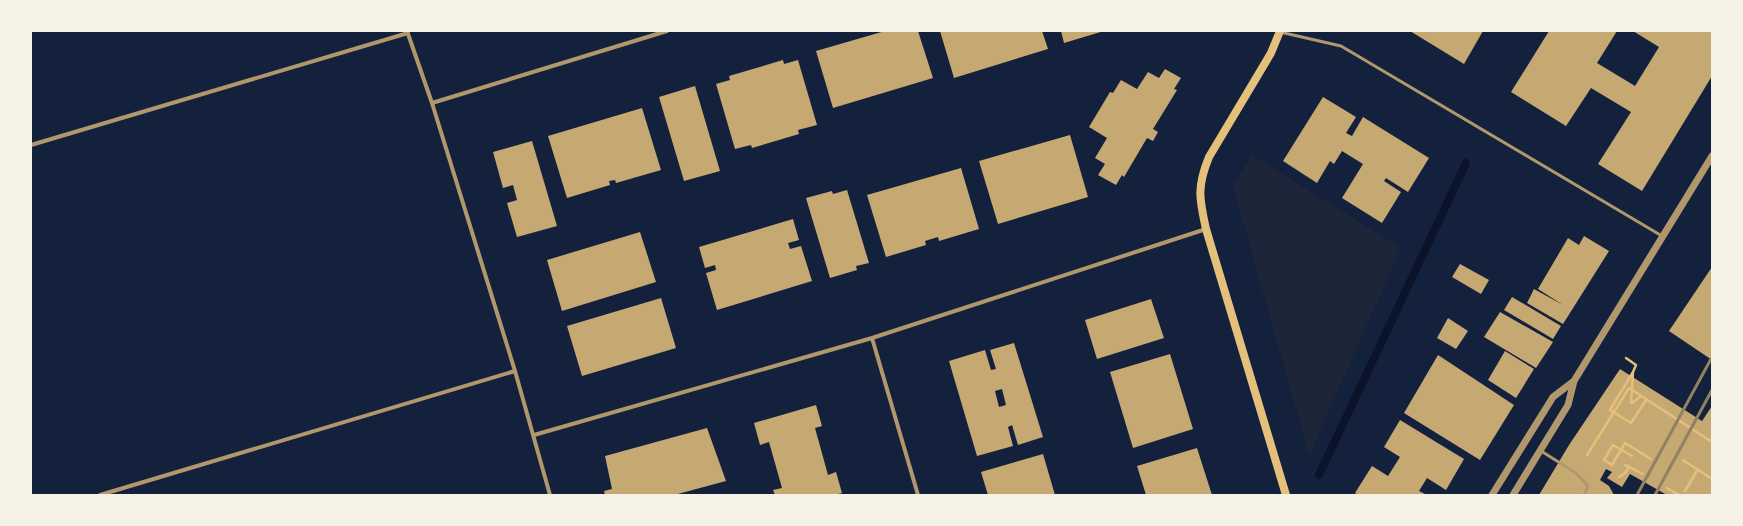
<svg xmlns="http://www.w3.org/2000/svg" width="1743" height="526" font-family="Jost,sans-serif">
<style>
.green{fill:#1d2539}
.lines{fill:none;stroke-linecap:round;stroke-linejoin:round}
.stream{stroke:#0b132b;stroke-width:8}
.building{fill:#c6a872;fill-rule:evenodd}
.path{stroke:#e5c07b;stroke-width:2.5}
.service{stroke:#b1986c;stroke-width:3}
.minor{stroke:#b1986c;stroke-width:4}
.tertiary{stroke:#b1986c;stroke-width:7}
.secondary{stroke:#e5c07b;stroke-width:8}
.rail{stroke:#918062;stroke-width:3}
</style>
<rect width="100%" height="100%" fill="#14213d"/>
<path class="green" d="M 1252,155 L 1401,248 L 1309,455 L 1233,186 Z"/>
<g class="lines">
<path class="stream" d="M 1319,475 L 1466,163"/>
</g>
<path class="building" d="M 885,31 L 918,31 L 933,78 L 833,108 L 816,51 Z
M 940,31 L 1042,31 L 1048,49 L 954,78 Z
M 1061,31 L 1104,31 L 1064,43 Z
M 1410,31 L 1483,31 L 1464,64 Z
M 1549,31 L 1617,31 L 1597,63 L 1635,86 L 1659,47 L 1633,31 L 1712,31 L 1712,76 L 1642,191 L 1598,164 L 1631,112 L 1591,88 L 1566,126 L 1511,92 Z
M 783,60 L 784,64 L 798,60 L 817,125 L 798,130 L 799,134 L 752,148 L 751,145 L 735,149 L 716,84 L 730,80 L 729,76 Z
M 1165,69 L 1181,78 L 1174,89 L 1177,90 L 1153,129 L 1158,132 L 1153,141 L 1147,138 L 1124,177 L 1122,175 L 1116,185 L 1098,175 L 1105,164 L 1095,158 L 1107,138 L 1089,127 L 1110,92 L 1113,93 L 1121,80 L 1137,89 L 1148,72 L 1159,78 Z
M 695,86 L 720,171 L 684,181 L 659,97 Z
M 1323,97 L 1356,117 L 1346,133 L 1352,136 L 1363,117 L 1429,158 L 1408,192 L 1386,178 L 1384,181 L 1401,192 L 1382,223 L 1342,198 L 1363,164 L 1342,151 L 1334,164 L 1330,161 L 1317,183 L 1283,161 Z
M 642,108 L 661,170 L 616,183 L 615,180 L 609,181 L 610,185 L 567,198 L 548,136 Z
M 1070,135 L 1088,197 L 998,224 L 979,161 Z
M 532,141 L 557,226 L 517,237 L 507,203 L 517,200 L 513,185 L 503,188 L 493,152 Z
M 961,168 L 979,229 L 939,241 L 938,237 L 925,241 L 926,245 L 886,257 L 867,195 Z
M 847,190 L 869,263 L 856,266 L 857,270 L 830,278 L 806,198 L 832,191 L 833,194 Z
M 793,219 L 799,240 L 788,243 L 790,249 L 801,246 L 812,281 L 717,310 L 706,273 L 716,270 L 715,265 L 705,268 L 699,247 Z
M 640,232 L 656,282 L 562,311 L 547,260 Z
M 1584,236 L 1609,251 L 1563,324 L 1527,303 L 1534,289 L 1563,305 L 1538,289 L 1568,238 L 1579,245 Z
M 1460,264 L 1489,280 L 1481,294 L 1452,277 Z
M 1712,267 L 1712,360 L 1669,331 Z
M 1512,297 L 1561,326 L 1553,339 L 1504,310 Z
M 661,298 L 676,348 L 582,376 L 567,326 Z
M 1151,299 L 1164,338 L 1097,359 L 1085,320 Z
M 1500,312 L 1553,342 L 1536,368 L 1484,337 Z
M 1448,318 L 1468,331 L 1456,349 L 1437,338 Z
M 1014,343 L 1043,437 L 1018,445 L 1012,425 L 1008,427 L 1013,446 L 977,456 L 949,361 L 985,350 L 991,370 L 996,369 L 990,350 ZM 1002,389 L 1006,405 L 999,407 L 995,391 Z
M 1505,351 L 1534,369 L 1516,398 L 1488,380 Z
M 1170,354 L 1193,429 L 1133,448 L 1110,372 Z
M 1438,355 L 1514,405 L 1480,460 L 1404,413 Z
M 1620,369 L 1702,421 L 1712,406 L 1712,495 L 1667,495 L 1630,474 L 1622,487 L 1607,478 L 1612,472 L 1606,469 L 1600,480 L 1609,486 L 1614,495 L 1539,495 L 1569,445 Z
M 816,405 L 822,426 L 815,428 L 828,475 L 836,472 L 842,493 L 834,495 L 775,495 L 773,490 L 782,488 L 769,442 L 760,445 L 754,423 Z
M 1400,420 L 1464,459 L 1446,490 L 1427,478 L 1419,491 L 1427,495 L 1358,495 L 1355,493 L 1372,466 L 1388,476 L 1400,457 L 1384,447 Z
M 707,428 L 726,481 L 674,495 L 605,495 L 604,491 L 612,489 L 605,456 Z
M 1197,448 L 1212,495 L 1146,495 L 1137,466 Z
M 1043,454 L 1055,495 L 988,495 L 981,472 Z"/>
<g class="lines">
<path class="path" d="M 1626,358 L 1636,365 L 1633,372 L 1631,403
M 1633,372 L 1610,410 L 1631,423 L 1646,400
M 1632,403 L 1641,396
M 1587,455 L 1629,388 L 1712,442
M 1632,456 L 1613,445 L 1604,460 L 1612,465 L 1625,443 L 1651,459
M 1683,460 L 1712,479
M 1625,465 L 1629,467
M 1619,477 L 1625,473 L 1629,467 L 1643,474
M 1667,488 L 1679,495
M 1685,491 L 1698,469"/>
<path class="service" d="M 1280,32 L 1341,46 L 1662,236
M 1541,451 L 1576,473 L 1588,486 L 1584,495"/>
<path class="minor" d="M 407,31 L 432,103 L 515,371 L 550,495
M 432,103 L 667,31
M 31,145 L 408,33
M 872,338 L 918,495
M 534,435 L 872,338 L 1206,229
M 100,495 L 515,371"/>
<path class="tertiary" d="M 1492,495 L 1553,397 L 1574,381
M 1513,495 L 1568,405 L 1574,381 L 1712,156"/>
<path class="secondary" d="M 1280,31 L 1271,53 L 1209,157 C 1197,186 1199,198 1206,229 L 1286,495"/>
<path class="rail" d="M 1637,495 L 1711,359
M 1655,495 L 1712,390"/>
</g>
<rect width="1743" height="526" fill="none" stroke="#f6f1e7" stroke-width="64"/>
</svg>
